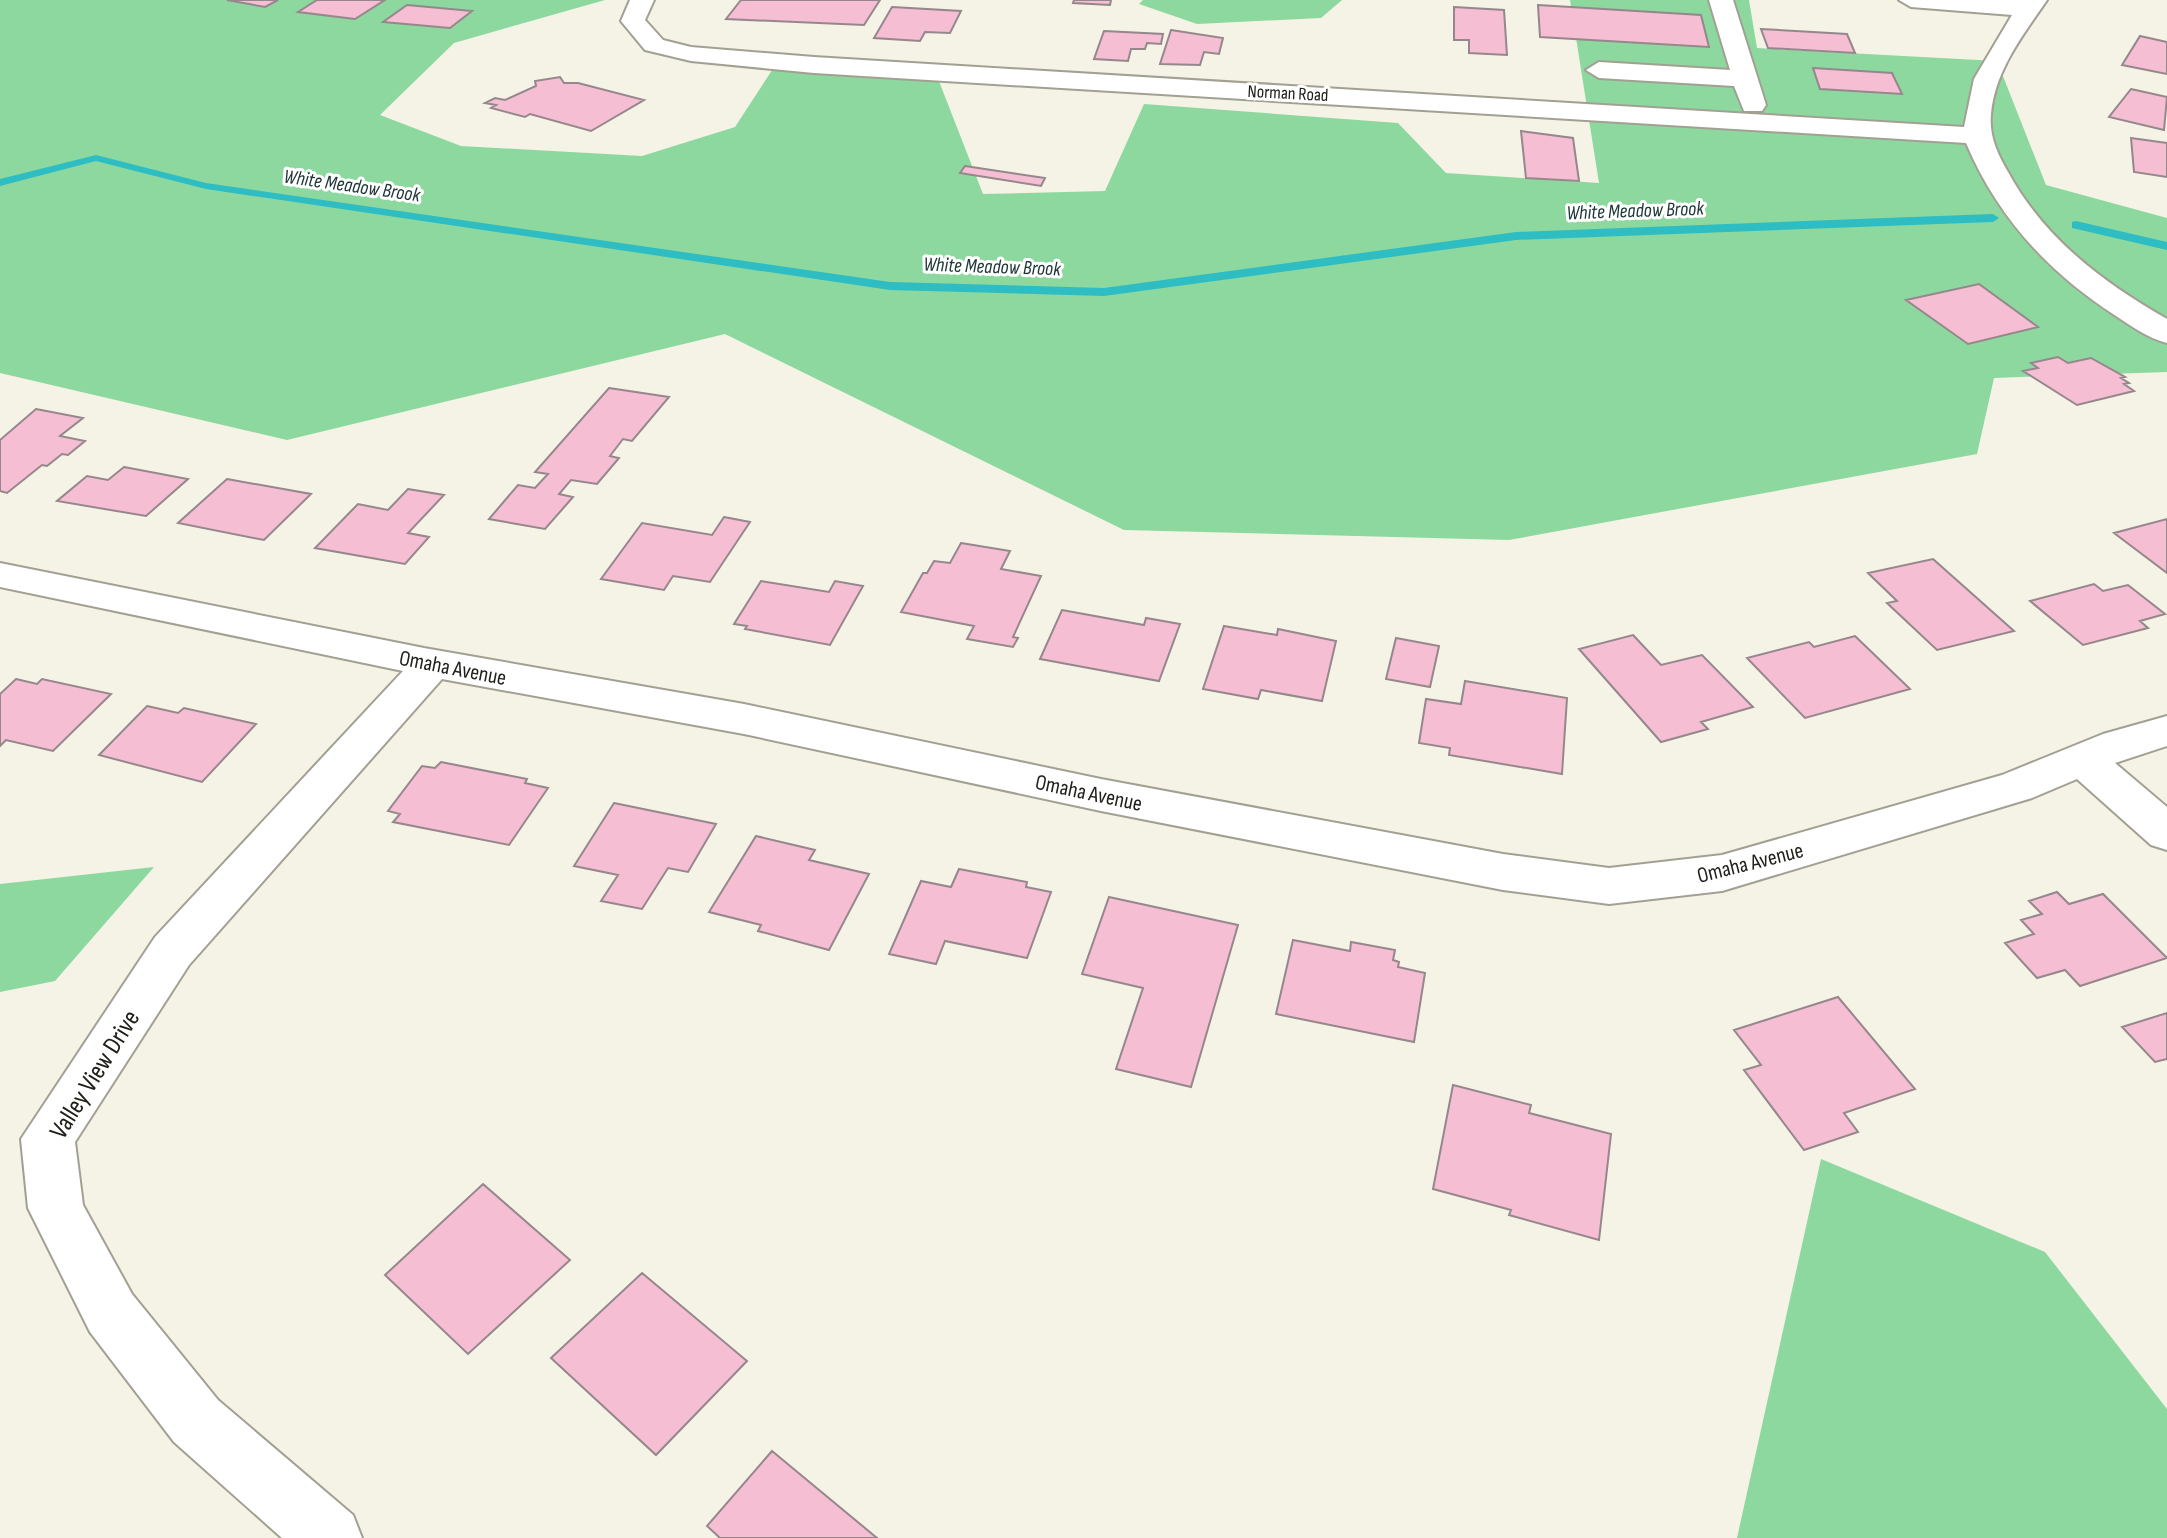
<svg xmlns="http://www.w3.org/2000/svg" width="2167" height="1538" font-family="'Sofia Sans Condensed',sans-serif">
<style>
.green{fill:#8dd89f}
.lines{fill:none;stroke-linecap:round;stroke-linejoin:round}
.stream{fill:#2ebdc2;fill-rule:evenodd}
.building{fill:#f5bed3;stroke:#95878c;stroke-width:2}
.minor-casing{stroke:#a2a093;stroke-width:4}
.minor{fill:#fff;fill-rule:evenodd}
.labels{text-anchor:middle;stroke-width:6;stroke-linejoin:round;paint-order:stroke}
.far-street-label{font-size:18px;fill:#21201b;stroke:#fff}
.far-water-label{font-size:20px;font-style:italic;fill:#203738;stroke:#fff}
.street-label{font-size:22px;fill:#21201b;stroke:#fff}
.near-street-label{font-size:26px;fill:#21201b;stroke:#fff}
</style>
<rect width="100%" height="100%" fill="#f5f3e5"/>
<path class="green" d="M 0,0 L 605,0 L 454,43 L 380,115 L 461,146 L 642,156 L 735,127 L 778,61 L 935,71 L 983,194 L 1105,191 L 1144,104 L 1398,123 L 1446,173 L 1599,183 L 1570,0 L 1749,0 L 1757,48 L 1997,61 L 2046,185 L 2167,218 L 2167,372 L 1994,378 L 1977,454 L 1509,540 L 1124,530 L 725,334 L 287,440 L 0,373 Z
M 1143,0 L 1342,0 L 1321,18 L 1197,24 L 1139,4 Z
M 154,867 L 55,981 L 0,992 L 0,884 Z
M 1821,1159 L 2045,1252 L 2167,1409 L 2167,1538 L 1737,1538 Z"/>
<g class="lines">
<path class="stream" d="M 96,155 L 206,183 L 890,282 L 1104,288 L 1516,232 L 1993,214 L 1999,218 L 1993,222 L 1516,240 L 1104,296 L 890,290 L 206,189 L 96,161 L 0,186 L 0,179 Z
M 2076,221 L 2167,242 L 2167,250 L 2072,228 L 2072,222 Z"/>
</g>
<path class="building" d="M 227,0 L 278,0 L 265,7 Z
M 317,0 L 385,0 L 355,19 L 298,12 Z
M 741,0 L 880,0 L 864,25 L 726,19 Z
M 1074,0 L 1111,0 L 1110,5 L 1073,3 Z
M 407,5 L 472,11 L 450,28 L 383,22 Z
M 1538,5 L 1701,15 L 1709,47 L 1540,37 Z
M 892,7 L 961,11 L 950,33 L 925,32 L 920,41 L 874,38 Z
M 1454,7 L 1504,10 L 1507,55 L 1469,53 L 1469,40 L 1454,40 Z
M 1761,29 L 1847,34 L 1855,53 L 1768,48 Z
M 1171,30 L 1223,38 L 1219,54 L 1204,52 L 1200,65 L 1160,64 Z
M 1104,31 L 1163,34 L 1161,44 L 1147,43 L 1145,49 L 1131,49 L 1128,61 L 1094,59 Z
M 2140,36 L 2167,42 L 2167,74 L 2122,65 Z
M 1813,68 L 1892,73 L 1902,94 L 1820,89 Z
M 560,77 L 564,83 L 578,83 L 644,100 L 591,131 L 530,114 L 525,117 L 491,108 L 496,105 L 485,103 L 495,98 L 505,100 L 536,86 L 535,81 Z
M 2131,89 L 2167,97 L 2164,130 L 2109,117 Z
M 1521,131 L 1573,138 L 1579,181 L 1526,178 Z
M 2131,138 L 2167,143 L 2167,177 L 2134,172 Z
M 965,166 L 1045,178 L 1041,186 L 960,173 Z
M 1979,284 L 2038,327 L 1968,344 L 1906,300 Z
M 2058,357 L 2068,363 L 2091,358 L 2125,377 L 2121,378 L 2129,383 L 2124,384 L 2134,391 L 2077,405 L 2023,371 L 2038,368 L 2031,363 Z
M 609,388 L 669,397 L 632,441 L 623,439 L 610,456 L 619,458 L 597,484 L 571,480 L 559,494 L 573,497 L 545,529 L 489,519 L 518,485 L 535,488 L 548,474 L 535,472 Z
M 36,409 L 83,418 L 60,436 L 85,441 L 68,455 L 62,454 L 47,466 L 42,465 L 7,493 L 0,491 L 0,440 Z
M 124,467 L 188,479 L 146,516 L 57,501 L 87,476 L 108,480 Z
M 227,479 L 311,494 L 264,540 L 178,523 Z
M 408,489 L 444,495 L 408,533 L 429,537 L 405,564 L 315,548 L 358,504 L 388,510 Z
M 724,517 L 750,522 L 710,582 L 673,576 L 664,590 L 601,579 L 642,523 L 712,535 Z
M 2167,519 L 2167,573 L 2114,533 Z
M 961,543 L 1010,551 L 1001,569 L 1041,576 L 1013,637 L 1018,638 L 1013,647 L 967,639 L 974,626 L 901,612 L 923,573 L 927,573 L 934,561 L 950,563 Z
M 1933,559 L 2014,631 L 1937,650 L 1887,603 L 1897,601 L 1868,573 Z
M 761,581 L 829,592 L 835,581 L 863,586 L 830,645 L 745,629 L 747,626 L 734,624 Z
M 2094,584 L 2103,591 L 2128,585 L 2165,614 L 2140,621 L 2148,628 L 2083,645 L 2030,601 Z
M 1062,610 L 1144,625 L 1146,618 L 1180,624 L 1159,681 L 1040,659 Z
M 1224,626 L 1277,635 L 1278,629 L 1336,641 L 1322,701 L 1261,690 L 1258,699 L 1203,689 Z
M 1633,635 L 1661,665 L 1702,655 L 1753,707 L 1701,722 L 1708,729 L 1661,742 L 1579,649 Z
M 1855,636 L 1910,689 L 1805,718 L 1747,658 L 1809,642 L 1814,647 Z
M 1396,638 L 1439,646 L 1430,687 L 1386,679 Z
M 16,679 L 37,684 L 42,679 L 111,694 L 53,751 L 6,740 L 0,746 L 0,694 Z
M 1465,681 L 1567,698 L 1562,774 L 1449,755 L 1450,748 L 1419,743 L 1426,699 L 1461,704 Z
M 147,706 L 178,713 L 184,708 L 256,724 L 202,782 L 99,755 Z
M 441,762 L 527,779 L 525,783 L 548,788 L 509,845 L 393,822 L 400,814 L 388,811 L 422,766 L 435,768 Z
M 614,803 L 716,824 L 688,872 L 668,868 L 642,909 L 601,901 L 618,875 L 574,866 Z
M 756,836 L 815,850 L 809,860 L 869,874 L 829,950 L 758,931 L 761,925 L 709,912 Z
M 959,869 L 1027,882 L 1026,887 L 1051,892 L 1027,958 L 945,941 L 936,964 L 889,954 L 921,881 L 951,887 Z
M 2057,892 L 2069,904 L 2103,894 L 2167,958 L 2080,986 L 2065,970 L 2037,978 L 2005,943 L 2034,934 L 2021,920 L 2042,914 L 2029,901 Z
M 1109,897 L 1238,925 L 1191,1087 L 1116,1069 L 1143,988 L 1082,974 Z
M 1293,940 L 1350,951 L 1351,942 L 1395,950 L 1393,960 L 1399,962 L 1398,967 L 1425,973 L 1414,1042 L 1276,1014 Z
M 1838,997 L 1915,1089 L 1844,1113 L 1858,1132 L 1804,1150 L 1744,1070 L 1761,1065 L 1734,1030 Z
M 2167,1013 L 2167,1059 L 2155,1062 L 2122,1027 Z
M 1453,1085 L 1531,1105 L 1529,1113 L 1611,1134 L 1599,1240 L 1509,1215 L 1511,1210 L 1433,1189 Z
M 483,1184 L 570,1260 L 468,1354 L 385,1275 Z
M 642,1273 L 747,1361 L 656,1455 L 551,1358 Z
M 772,1451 L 877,1538 L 720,1538 L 707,1526 Z"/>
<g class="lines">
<defs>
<path id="minor" d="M 630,0 L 654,0 L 645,20 L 663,40 L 691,47 L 814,57 L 1964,127 L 1974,79 L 2012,15 L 1911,7 L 1899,0 L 2047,0 C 2023,35 1995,70 1991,114 C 1989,136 1997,153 2008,172 C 2044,238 2102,282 2167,319 L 2167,343 C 2147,338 2130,325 2113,314 C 2047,271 1997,216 1966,143 L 814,73 L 691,61 L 645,50 L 621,21 Z
M 1709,0 L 1733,0 L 1766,105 L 1762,111 L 1744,111 L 1734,86 L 1599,78 L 1586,70 L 1599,62 L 1730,70 Z
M 0,563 L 424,648 L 744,704 L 1101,779 L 1503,854 L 1609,868 L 1722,855 L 2002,775 L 2103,734 L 2167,716 L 2167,746 L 2115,763 L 2167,807 L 2167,850 L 2151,845 L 2077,779 L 2032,798 L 1722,891 L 1609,904 L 1503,890 L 1101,811 L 744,734 L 442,679 L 189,965 L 75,1142 L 83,1205 L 132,1294 L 218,1400 L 353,1515 L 362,1538 L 282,1538 L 174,1442 L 90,1332 L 28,1208 L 21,1139 L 155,937 L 403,671 L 0,587 Z"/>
</defs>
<use href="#minor" class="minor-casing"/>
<use href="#minor" class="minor"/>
</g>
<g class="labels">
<g class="far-street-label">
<text transform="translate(1288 93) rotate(3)" y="6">Norman Road</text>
</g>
<g class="far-water-label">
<text transform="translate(352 185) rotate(8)" y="7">White Meadow Brook</text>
<text transform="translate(1635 210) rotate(-2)" y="7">White Meadow Brook</text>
<text transform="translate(992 266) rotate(2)" y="7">White Meadow Brook</text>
</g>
<g class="street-label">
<text transform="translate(453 667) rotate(11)" y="8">Omaha Avenue</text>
<text transform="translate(1089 792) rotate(12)" y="8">Omaha Avenue</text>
<text transform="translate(1750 862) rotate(-14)" y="8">Omaha Avenue</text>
</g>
<g class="near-street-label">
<text transform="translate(94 1074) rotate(-58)" y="9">Valley View Drive</text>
</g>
</g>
</svg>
